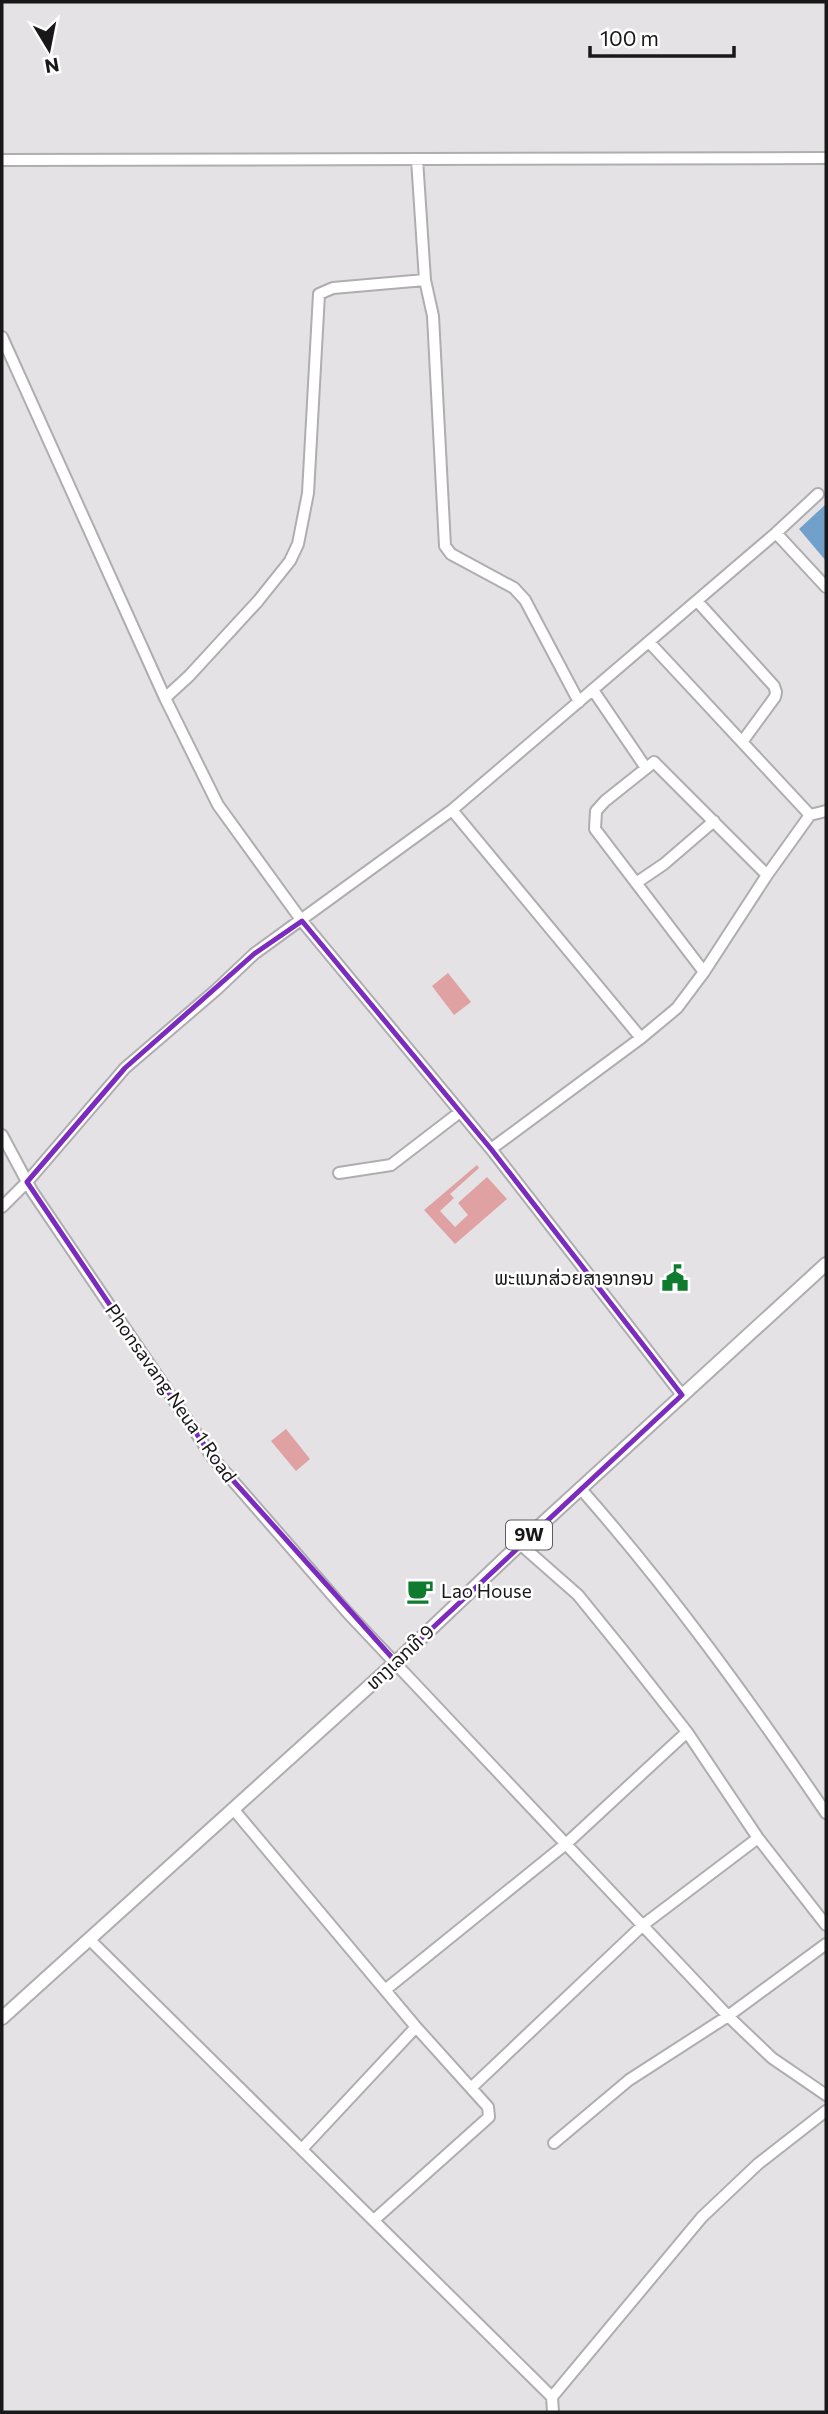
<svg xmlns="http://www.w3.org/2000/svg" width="828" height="2414" font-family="Commissioner,'Noto Sans Lao',sans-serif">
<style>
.grass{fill:#dfa1a1}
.water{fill:#71a0cb}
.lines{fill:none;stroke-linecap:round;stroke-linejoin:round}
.minor-casing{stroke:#afadb0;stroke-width:14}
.major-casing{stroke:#afadb0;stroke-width:16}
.minor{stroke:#fff;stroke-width:10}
.major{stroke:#fff;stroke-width:12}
.marked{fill:none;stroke:#7b2cbf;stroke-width:5;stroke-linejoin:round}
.labels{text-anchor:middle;stroke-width:5;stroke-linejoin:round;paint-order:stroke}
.shield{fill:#fff;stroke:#5e5d5e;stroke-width:2}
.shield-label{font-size:18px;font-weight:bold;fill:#191819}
.poi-label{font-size:19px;fill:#191819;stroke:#fff;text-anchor:end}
.street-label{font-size:19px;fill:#191819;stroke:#fff}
</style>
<rect width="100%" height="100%" fill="#e4e2e5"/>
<path class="grass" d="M 448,973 L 471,1002 L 454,1015 L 432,986 Z
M 477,1165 L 479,1168 L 450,1194 L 454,1198 L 440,1211 L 455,1227 L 468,1215 L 458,1203 L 487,1177 L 507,1199 L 455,1244 L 424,1210 Z
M 286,1429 L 310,1459 L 296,1471 L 271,1441 Z"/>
<path class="water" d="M 826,504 L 826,561 L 799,529 Z"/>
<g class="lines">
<defs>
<path id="minor" d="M 417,159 L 425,280 L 433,316 L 445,546 L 451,554 L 514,588 L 525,600 L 579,702
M 2,160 L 826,158
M 2,337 L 165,698 L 218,805 L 302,921 L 491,1149 L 682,1395
M 776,533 L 826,587
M 697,601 L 774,686 L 776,692 L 775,697 L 742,742
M 649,642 L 810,815
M 593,690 L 646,768
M 165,698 L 189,676 L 258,601 L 290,561 L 298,544 L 308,493 L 319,294 L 333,288 L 425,280
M 452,810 L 641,1038
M 636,883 L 664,864 L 714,821
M 704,972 L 595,829 L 596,811 L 605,801 L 654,762 L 767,875
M 2,1135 L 32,1191 L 213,1458 L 347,1612 L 728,2016 L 772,2058 L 826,2095
M 491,1149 L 641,1038 L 677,1008 L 704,972 L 767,875 L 810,815 L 826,811
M 339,1173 L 391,1165 L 460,1112
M 2,1207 L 27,1182 L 125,1068 L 216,990 L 254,954 L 452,810 L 776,533 L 818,494
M 580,1488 C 670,1590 750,1701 826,1813
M 520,1544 L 578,1595 L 625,1653 L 687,1732 L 758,1838 L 826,1925
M 234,1810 L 416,2027 L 488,2107 L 489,2117 L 374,2220
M 89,1939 L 552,2397 L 553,2412
M 385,1990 L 567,1843 L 687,1732
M 471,2088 L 643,1925 L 758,1838
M 554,2143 L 629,2080 L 728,2016 L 826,1944
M 302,2149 L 416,2027
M 552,2397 L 702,2217 L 758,2164 L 826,2111"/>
<path id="major" d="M 2,2018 L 396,1662 L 520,1544 L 826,1264"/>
</defs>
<use href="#minor" class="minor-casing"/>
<use href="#major" class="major-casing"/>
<use href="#minor" class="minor"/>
<use href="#major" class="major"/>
</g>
<path class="marked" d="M 302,921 L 491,1149 L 682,1395 L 396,1662 L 213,1458 L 27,1182 L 125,1068 L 254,954 Z"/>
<defs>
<symbol id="civic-bare" viewBox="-9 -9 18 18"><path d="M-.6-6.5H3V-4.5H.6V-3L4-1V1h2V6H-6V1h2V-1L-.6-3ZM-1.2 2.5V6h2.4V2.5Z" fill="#0f7b2f" stroke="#fff" stroke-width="2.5" paint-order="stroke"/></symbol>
<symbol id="cafe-bare" viewBox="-9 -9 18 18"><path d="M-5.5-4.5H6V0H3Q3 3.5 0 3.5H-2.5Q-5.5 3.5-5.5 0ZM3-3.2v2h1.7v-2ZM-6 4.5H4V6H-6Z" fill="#0f7b2f" stroke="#fff" stroke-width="2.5" paint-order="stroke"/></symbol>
</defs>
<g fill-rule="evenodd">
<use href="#civic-bare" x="656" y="1259" width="38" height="38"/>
<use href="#cafe-bare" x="401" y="1572" width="38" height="38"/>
</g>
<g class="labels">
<rect class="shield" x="506" y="1520.5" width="46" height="29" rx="5"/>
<g class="shield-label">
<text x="529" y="1541">9W</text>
</g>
<g class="poi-label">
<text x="654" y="1285">ພະແນກສ່ວຍສາອາກອນ</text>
<text x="441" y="1598" text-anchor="start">Lao House</text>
</g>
<g class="street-label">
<text transform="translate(171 1393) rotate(55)" y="7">Phonsavang Neua 1 Road</text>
<text transform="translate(400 1657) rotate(-43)" y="7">ທາງເລກທີ 9</text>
</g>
</g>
<rect width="828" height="2414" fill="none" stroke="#191819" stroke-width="7"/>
<g transform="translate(49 49) rotate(170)" stroke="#ffffff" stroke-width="5" paint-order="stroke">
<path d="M0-5L12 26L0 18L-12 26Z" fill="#191819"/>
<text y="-10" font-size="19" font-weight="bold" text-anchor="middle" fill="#191819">N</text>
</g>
<path d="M590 46v10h144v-10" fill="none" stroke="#191819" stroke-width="3.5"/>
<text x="600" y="46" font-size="21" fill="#191819" stroke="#ffffff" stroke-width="5" paint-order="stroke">100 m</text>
</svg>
